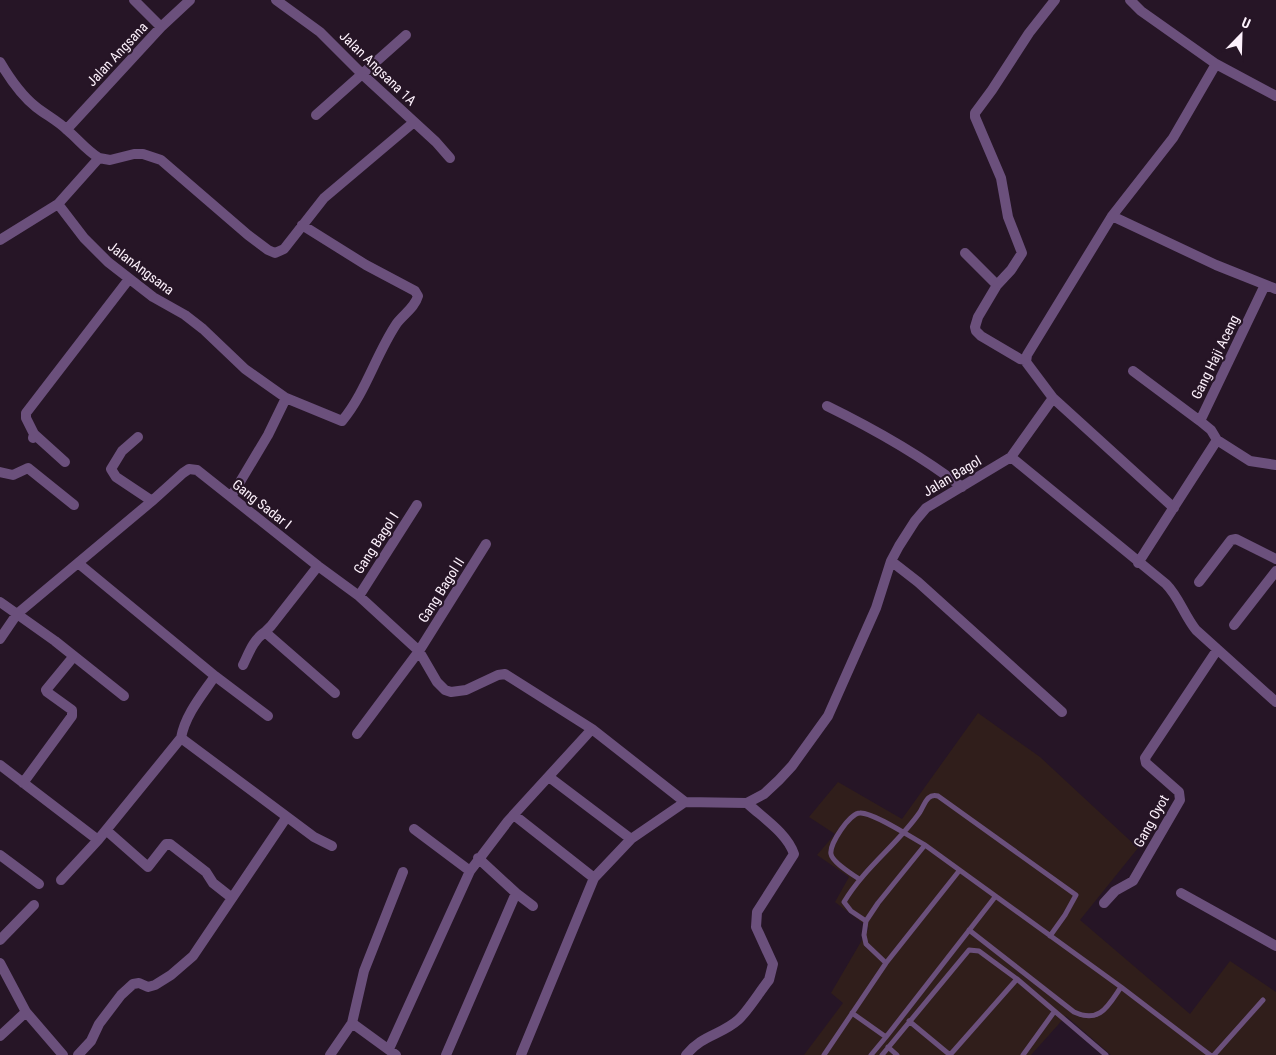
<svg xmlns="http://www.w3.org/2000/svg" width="1276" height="1055" font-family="'Roboto Condensed',sans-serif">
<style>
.industrial{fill:#301e1b}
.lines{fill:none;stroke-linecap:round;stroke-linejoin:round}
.lane{stroke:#6b507c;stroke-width:5}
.street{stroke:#6b507c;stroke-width:10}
.labels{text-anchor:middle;stroke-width:4.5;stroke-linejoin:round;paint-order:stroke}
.street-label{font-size:14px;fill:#fdf1fc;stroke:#261526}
</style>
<rect width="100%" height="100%" fill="#261526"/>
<path class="industrial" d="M 978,713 L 1040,757 L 1138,848 L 1080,920 L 1190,1014 L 1230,961 L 1276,992 L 1276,1055 L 1111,1055 L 1066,1016 L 1031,1055 L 804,1055 L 843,1003 L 831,993 L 869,928 L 835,902 L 849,877 L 817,855 L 835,834 L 809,817 L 838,782 L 902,819 Z"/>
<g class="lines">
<path class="lane" d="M 859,879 C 852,874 832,862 831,854 C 829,844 850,813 860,813 C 873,812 912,838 925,845 L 1121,987 L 1210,1055
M 866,921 L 851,911 L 844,902 C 865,867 898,844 920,812 C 925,804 927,793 938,796 L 1076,895 L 1065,915 L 1050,936
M 969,930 L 1074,1012 C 1100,1024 1108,1006 1121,987
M 886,963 L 866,944 L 864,935 L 866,921 L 878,903 L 925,845
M 852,1013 L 886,1037 L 995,897
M 909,1021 L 950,1055
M 888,1047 L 897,1055
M 824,1055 L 886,963 L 959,871
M 871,1055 L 886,1037
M 882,1055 L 969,950 L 979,951 L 1017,979 L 1106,1055
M 950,1055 L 1017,979
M 1023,1055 L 1054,1012
M 1214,1055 L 1263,1000"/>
<path class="street" d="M 134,0 L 161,27
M 276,0 L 320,32 L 362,74 L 436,142 L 450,158
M 1130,0 L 1141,11 L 1216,64 L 1276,96
M 0,62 C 10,79 21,95 36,107 C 46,115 58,121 67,130 C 78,139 86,150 99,158 L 58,204 L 84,238 L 108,262 L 153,297 L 185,315 L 203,329 L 245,369 L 286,398 L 268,435 L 231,497
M 316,115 L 406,35
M 67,129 L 161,27 L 190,0
M 99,158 L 110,160 L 134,154 L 143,154 L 161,160 L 248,235 L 268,250 L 275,253 L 284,249 L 324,198 L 414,122
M 1112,216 L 1216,265 L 1276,289
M 0,240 L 58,204
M 965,253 L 997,285
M 1026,360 L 1020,359 L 981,336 L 976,331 L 975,327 L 978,317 L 997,285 L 1011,270 L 1022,253 L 1008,217 L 1001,178 L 975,117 L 975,113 L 992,90 L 1029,33 L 1055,0
M 1133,371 L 1200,421
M 286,398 L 342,421 C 366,392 376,354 397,323 C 404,314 415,307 418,296 L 415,291 L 366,265 L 302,225
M 1053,398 L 1174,508
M 827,406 C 874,429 920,455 962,487
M 34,434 L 65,462
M 138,437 L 122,451 L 111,469 L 116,477 L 152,501
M 33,438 L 34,434 L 26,418 L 26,413 L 129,279
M 1217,440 L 1250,461 L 1276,465
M 1011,457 L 1166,584 C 1179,597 1184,615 1196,630 L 1276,702
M 0,472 L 13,475 L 28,468 L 74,505
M 891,561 L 918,582 L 1062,712
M 1138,563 L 1217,440 L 1211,430 L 1200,421 L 1265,285
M 318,566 L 271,626 L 265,632 L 335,693
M 1199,582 L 1231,540 L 1236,539 L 1276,559
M 359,596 L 417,505
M 0,602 L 17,614 L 152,501 L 183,473 L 189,469 L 197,470 L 318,566 L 359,596 L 419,651 L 437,682 L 445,690 L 451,692 L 466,690 L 498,675 L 505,674 L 592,729 L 685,802
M 1234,625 L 1276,571
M 0,639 L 17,614 L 55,641 L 124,696
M 243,665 C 249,653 253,640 265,632
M 215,676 L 268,716
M 357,734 L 419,651 L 486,544
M 181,738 L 314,837 L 332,846
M 0,765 L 98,840
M 549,777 L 631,839
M 23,783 L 72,716 L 72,710 L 47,692 L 46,690 L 74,656
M 685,802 L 747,803 L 764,794 L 779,780 L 792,766 L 828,716 L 876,608 L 891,561 L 899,546 L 915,521 L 926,508 L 1011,457 L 1053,398 L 1026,362 L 1027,355 L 1112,216 L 1173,138 L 1216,64
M 514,815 L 594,878
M 414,829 L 470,871
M 106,830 L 148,867 L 166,844 L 170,844 L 206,872 L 213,883 L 232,898
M 0,855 L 39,884
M 478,858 L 516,893 L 533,906
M 61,880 L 98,840 L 181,738 C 185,715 202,695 215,676 L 78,563
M 1181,893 L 1276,946
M 1104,903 L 1115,891 L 1133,881 L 1180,800 L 1179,792 L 1146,763 L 1145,758 L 1217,650
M 0,940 L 34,905
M 0,963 L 26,1012 L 63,1055
M 352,1023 L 396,1055
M 0,1036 L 26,1012
M 389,1049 L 470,871 L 508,821 L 592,729
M 78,1055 L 91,1041 L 99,1024 L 121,995 L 133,984 L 139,983 L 148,987 L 155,985 L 171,975 L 193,956 L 286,818
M 330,1055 L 352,1023 L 364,971 L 403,872
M 446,1055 L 516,893
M 521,1055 L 594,878 L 631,839 L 685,802
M 686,1055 C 702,1035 721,1035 738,1020 C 748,1011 760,991 769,980 L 773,964 L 756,927 L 757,912 L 794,854 C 787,833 763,818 747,803"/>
</g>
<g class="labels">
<g class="street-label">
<text transform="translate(117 54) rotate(-47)" y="5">Jalan Angsana</text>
<text transform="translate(378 68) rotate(44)" y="5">Jalan Angsana 1A</text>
<text transform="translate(141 268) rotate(37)" y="5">JalanAngsana</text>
<text transform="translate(1215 357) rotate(-64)" y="5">Gang Haji Aceng</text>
<text transform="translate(952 476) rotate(-31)" y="5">Jalan Bagol</text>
<text transform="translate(262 504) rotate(38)" y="5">Gang Sadar I</text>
<text transform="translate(376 543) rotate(-57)" y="5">Gang Bagol I</text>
<text transform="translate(441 590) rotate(-58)" y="5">Gang Bagol II</text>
<text transform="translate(1151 821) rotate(-61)" y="5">Gang Oyot</text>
</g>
</g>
<g transform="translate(1241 35) rotate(23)" stroke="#261526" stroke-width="4" paint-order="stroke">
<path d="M0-4L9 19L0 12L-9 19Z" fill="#fdf1fc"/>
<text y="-8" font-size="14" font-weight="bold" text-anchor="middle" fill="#fdf1fc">U</text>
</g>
</svg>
